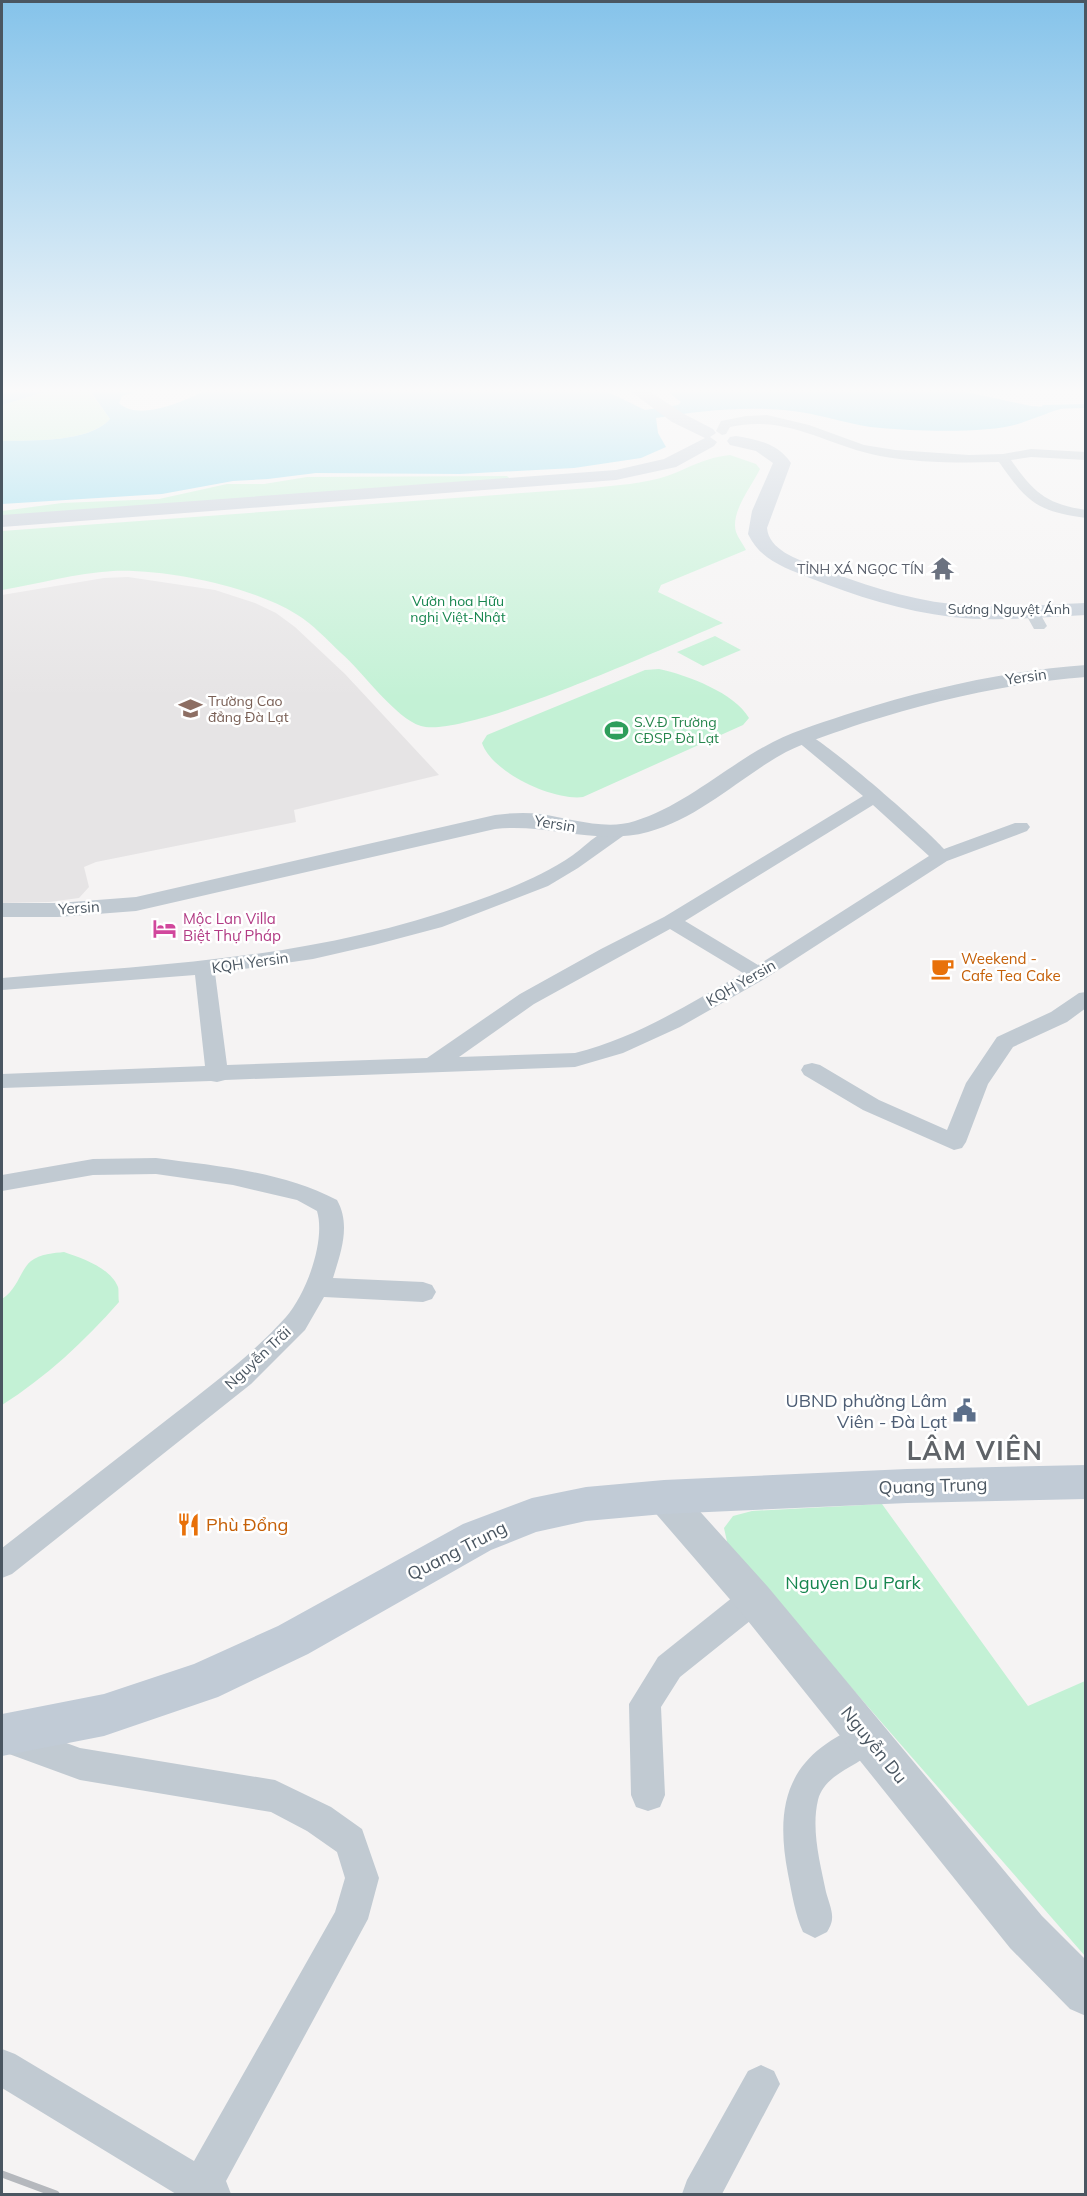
<svg xmlns="http://www.w3.org/2000/svg" width="1087" height="2196" font-family="Mulish,sans-serif">
<style>
.education{fill:#e6e4e5}
.green{fill:#c3f1d5}
.water{fill:#90daee}
.lines{fill:none;stroke-linecap:round;stroke-linejoin:round}
.stream{stroke:#90daee;stroke-width:4}
.minor{fill:#c1cad2;fill-rule:evenodd}
.tertiary{fill:#c1cad2;fill-rule:evenodd}
.secondary{fill:#c1cbd6;fill-rule:evenodd}
.rail{stroke:#b5b8bd;stroke-width:7}
.labels{text-anchor:middle;stroke-width:5;stroke-linejoin:round;paint-order:stroke}
.far-worship-label{font-size:14px;fill:#5b616d;stroke:#fff;text-anchor:end}
.far-park-label{font-size:14px;fill:#17864f;stroke:#fff}
.far-street-label{font-size:14px;fill:#4a5661;stroke:#fff}
.far-education-label{font-size:14px;fill:#785e54;stroke:#fff;text-anchor:start}
.far-leisure-label{font-size:14px;fill:#27864d;stroke:#fff;text-anchor:start}
.street-label{font-size:15px;fill:#4a5661;stroke:#fff}
.hotel-label{font-size:15px;fill:#b23c85;stroke:#fff;text-anchor:start}
.food-label{font-size:15px;fill:#c56008;stroke:#fff;text-anchor:start}
.near-service-label{font-size:18px;fill:#4e5e75;stroke:#fff;text-anchor:end}
.near-street-label{font-size:18px;fill:#4a5661;stroke:#fff}
.near-food-label{font-size:18px;fill:#c56008;stroke:#fff;text-anchor:start}
.near-park-label{font-size:18px;fill:#17864f;stroke:#fff}
.near-district-label{font-size:26px;font-weight:bold;letter-spacing:1.5px;fill:#5f6368;stroke:#fff}
</style>
<rect width="100%" height="100%" fill="#f5f3f3"/>
<path class="education" d="M 128,577 L 215,590 L 255,603 L 276,613 L 295,627 L 345,674 L 439,775 L 294,810 L 296,822 L 96,862 L 84,867 L 89,887 L 79,898 L 49,902 L 2,903 L 2,595 L 104,578 Z"/>
<path class="green" d="M 48,391 L 89,391 L 110,419 C 88,443 32,440 2,441 L 2,405 Z
M 730,455 L 756,464 L 760,469 C 752,486 730,512 736,532 C 738,538 743,544 746,550 L 661,585 L 658,592 L 723,623 C 670,645 466,739 421,726 C 396,719 362,671 341,653 C 327,640 313,624 296,614 C 250,586 167,569 113,571 C 76,573 38,584 2,590 L 2,531 L 591,488 C 617,485 643,484 667,476 C 689,468 706,457 730,455 Z
M 507,476 L 512,481 L 2,522 L 2,511 L 62,503 L 159,499 L 227,484 L 264,484 L 307,477 Z
M 715,636 L 741,650 L 703,666 L 677,652 Z
M 659,669 C 687,675 735,693 749,718 L 743,725 L 583,797 C 554,801 492,773 482,743 L 487,735 L 645,670 Z
M 64,1252 C 81,1258 110,1267 118,1287 C 119,1290 118,1297 119,1302 C 85,1341 46,1377 2,1405 L 2,1299 C 18,1289 20,1270 31,1261 C 40,1254 54,1253 64,1252 Z
M 882,1504 L 1028,1706 L 1085,1681 L 1085,1956 L 728,1546 L 724,1528 L 733,1516 L 752,1511 Z"/>
<path class="water" d="M 2,391 L 48,391 L 2,405 Z
M 90,391 L 140,391 L 122,396 L 119,403 C 139,422 184,401 204,391 L 606,391 L 645,410 L 678,405 L 681,402 L 667,391 L 962,391 L 1031,406 L 1064,408 C 1049,412 1036,418 1021,423 C 991,434 914,431 881,428 C 853,426 827,416 800,412 C 752,405 703,410 656,418 L 658,433 L 666,447 L 641,458 L 574,468 L 460,474 L 316,473 L 268,479 L 233,481 L 162,494 L 2,504 L 2,441 C 32,440 89,443 110,419 Z"/>
<g class="lines">
<path class="stream" d="M 1044,407 L 1086,406"/>
<path class="minor" d="M 767,415 L 809,425 L 864,445 L 895,450 L 969,455 L 1003,454 L 1031,449 L 1086,452 L 1086,460 L 1031,457 L 1011,460 C 1034,493 1046,504 1086,510 L 1086,518 C 1036,511 1027,502 999,462 C 960,463 919,463 880,456 C 827,446 787,414 730,427 L 726,434 L 722,435 L 716,431 L 721,421 L 746,416 Z
M 1032,606 L 1037,608 L 1047,626 L 1044,629 L 1034,629 L 1024,611 Z
M 803,732 C 820,736 929,831 944,849 L 1015,823 L 1027,823 L 1030,827 L 1027,831 L 947,861 L 766,978 L 680,1027 L 623,1053 L 575,1067 L 225,1080 L 217,1082 L 211,1081 L 2,1088 L 2,1074 L 205,1066 L 195,975 L 2,990 L 2,978 C 164,964 314,959 470,903 C 506,890 541,877 573,855 C 586,846 605,824 623,828 L 625,832 L 623,836 L 578,868 L 548,886 L 442,927 L 374,945 L 313,959 L 215,973 L 227,1065 L 427,1058 L 520,994 L 601,949 L 664,917 L 863,796 L 797,741 L 795,737 L 797,733 ZM 873,805 L 929,856 L 758,965 L 685,921 ZM 670,929 L 743,973 C 689,1004 636,1038 575,1053 L 459,1057 L 534,1004 Z
M 1086,992 L 1086,1008 L 1067,1022 L 1013,1047 L 988,1084 L 966,1142 L 962,1148 L 954,1150 L 863,1110 L 804,1075 L 801,1070 L 804,1065 L 812,1063 L 820,1065 L 879,1100 L 947,1130 L 966,1083 L 997,1037 L 1051,1012 L 1079,993 Z
M 156,1158 C 216,1166 282,1171 337,1200 C 351,1225 341,1252 333,1278 L 423,1282 L 432,1285 L 436,1292 L 432,1299 L 423,1302 L 324,1297 L 305,1330 L 251,1384 L 12,1574 L 2,1578 L 2,1548 C 56,1506 110,1464 164,1422 C 206,1389 250,1357 286,1317 C 306,1294 326,1241 317,1211 L 297,1200 L 233,1185 L 156,1174 L 93,1175 L 2,1191 L 2,1175 L 93,1159 Z
M 754,1585 L 765,1589 L 769,1599 L 765,1609 L 680,1677 L 661,1707 L 665,1795 L 660,1807 L 648,1811 L 636,1807 L 631,1795 L 629,1704 L 658,1657 L 743,1589 Z
M 9,1722 L 80,1748 L 275,1780 L 331,1807 L 362,1829 L 379,1878 L 368,1919 L 226,2181 L 231,2194 L 176,2194 L 2,2088 L 2,2049 L 15,2054 L 194,2161 L 335,1912 L 345,1878 L 337,1852 L 307,1831 L 271,1812 L 80,1780 L 9,1754 L 2,1751 L 2,1725 Z
M 868,1722 L 879,1726 L 884,1737 C 872,1765 826,1768 818,1800 C 811,1829 820,1863 826,1892 C 828,1900 833,1911 832,1919 C 832,1923 829,1929 827,1932 L 815,1938 L 803,1932 C 795,1914 792,1894 788,1874 C 773,1796 792,1752 868,1722 Z
M 761,2065 L 774,2071 L 780,2084 L 722,2194 L 682,2194 L 687,2180 L 748,2071 Z"/>
<path class="tertiary" d="M 1086,665 L 1086,677 C 1009,683 936,700 863,723 C 837,732 810,740 786,752 C 740,777 700,818 648,832 C 597,846 547,823 495,829 L 136,911 L 58,917 L 2,917 L 2,903 L 58,903 L 136,897 L 495,815 C 510,813 525,812 540,814 C 570,818 605,831 635,821 C 686,805 726,766 773,742 C 799,729 827,721 854,712 C 930,688 1006,671 1086,665 Z
M 664,1482 L 677,1486 L 768,1587 L 1042,1916 L 1086,1960 L 1086,2016 L 1070,2009 L 1010,1948 L 740,1611 L 651,1508 L 646,1497 L 651,1486 Z"/>
<path class="secondary" d="M 630,391 L 649,391 L 684,414 L 713,429 L 716,433 L 710,437 L 717,442 L 714,446 L 676,467 L 616,480 L 2,527 L 2,515 L 616,470 L 664,459 L 705,438 L 672,422 Z
M 736,436 C 758,440 777,443 791,463 L 767,528 C 769,550 797,559 815,566 C 859,583 904,599 952,604 C 996,609 1041,605 1086,603 L 1086,615 C 1041,617 996,622 952,617 C 903,611 855,596 810,578 C 786,568 760,560 748,534 L 752,511 L 773,463 L 756,451 L 730,445 L 727,441 L 730,437 Z
M 1086,1465 L 1086,1499 L 907,1503 L 664,1514 L 586,1521 L 536,1532 L 491,1550 L 308,1654 L 218,1697 L 104,1736 L 2,1756 L 2,1714 L 104,1694 L 194,1664 L 278,1626 L 463,1524 L 532,1498 L 586,1487 L 664,1480 L 907,1469 Z"/>
<path class="rail" d="M 2,2174 L 56,2194"/>
</g>
<linearGradient id="sky" x2="0" y2="1"><stop stop-color="#85c3ea"/><stop offset="0.56" stop-color="#fafafa"/><stop offset="1" stop-color="#fafafa" stop-opacity="0"/></linearGradient>
<rect width="1087" height="698" fill="url(#sky)"/>
<defs>
<symbol id="temple-bare" viewBox="-9 -9 18 18"><path d="M0-6L5-2H3V0L6.5 2.5H4V6H1.5V3h-3V6H-4V2.5H-6.5L-3 0V-2H-5Z" fill="#6b7280" stroke="#fff" stroke-width="2.5" paint-order="stroke"/></symbol>
<symbol id="university-bare" viewBox="-9 -9 18 18"><path d="M0-5L7-2L0 1L-7-2ZM-4 1L0 2.5L4 1V4Q0 6-4 4Z" fill="#8d6e63" stroke="#fff" stroke-width="2.5" paint-order="stroke"/></symbol>
<symbol id="stadium-bare" viewBox="-9 -9 18 18"><path d="M0-5a6.5 5 0 1 0 0 10a6.5 5 0 1 0 0-10ZM-3.5-1.8h7v3.6h-7Z" fill="#2e9e5b" stroke="#fff" stroke-width="2.5" paint-order="stroke"/></symbol>
<symbol id="hotel-bare" viewBox="-9 -9 18 18"><path d="M-6-4.5h1.5V1H6V5H4.5V3h-9V5H-6ZM-4 0a1.8 1.8 0 1 1 3.6 0ZM.5 0V-2.5h3Q6-2.5 6 0Z" fill="#d1479c" stroke="#fff" stroke-width="2.5" paint-order="stroke"/></symbol>
<symbol id="cafe-bare" viewBox="-9 -9 18 18"><path d="M-5.5-4.5H6V0H3Q3 3.5 0 3.5H-2.5Q-5.5 3.5-5.5 0ZM3-3.2v2h1.7v-2ZM-6 4.5H4V6H-6Z" fill="#e8710a" stroke="#fff" stroke-width="2.5" paint-order="stroke"/></symbol>
<symbol id="civic-bare" viewBox="-9 -9 18 18"><path d="M-.6-6.5H3V-4.5H.6V-3L4-1V1h2V6H-6V1h2V-1L-.6-3ZM-1.2 2.5V6h2.4V2.5Z" fill="#5c6f8a" stroke="#fff" stroke-width="2.5" paint-order="stroke"/></symbol>
<symbol id="restaurant-bare" viewBox="-9 -9 18 18"><path d="M-5-6h1v4h1v-4h1v4h1v-4h1v5L-1.5 .5V6h-2V.5L-5-1ZM5-6V6H3V1.5H1.5Q1.5-4 5-6Z" fill="#e8710a" stroke="#fff" stroke-width="2.5" paint-order="stroke"/></symbol>
</defs>
<g fill-rule="evenodd">
<use href="#temple-bare" x="926" y="552" width="33" height="33"/>
<use href="#university-bare" x="174" y="692" width="33" height="33"/>
<use href="#stadium-bare" x="600" y="714" width="33" height="33"/>
<use href="#hotel-bare" x="148" y="912" width="33" height="33"/>
<use href="#cafe-bare" x="926" y="952" width="33" height="33"/>
<use href="#civic-bare" x="948" y="1394" width="33" height="33"/>
<use href="#restaurant-bare" x="172" y="1508" width="33" height="33"/>
</g>
<g class="labels">
<g class="far-worship-label">
<text x="924" y="574">TỈNH XÁ NGỌC TÍN</text>
</g>
<g class="far-park-label">
<text x="458" y="606">Vườn hoa Hữu<tspan x="458" dy="16">nghị Việt-Nhật</tspan></text>
</g>
<g class="far-street-label">
<text x="1009" y="614">Sương Nguyệt Ánh</text>
</g>
<g class="far-education-label">
<text x="208" y="706">Trường Cao<tspan x="208" dy="16">đẳng Đà Lạt</tspan></text>
</g>
<g class="far-leisure-label">
<text x="634" y="727">S.V.Đ Trường<tspan x="634" dy="16">CĐSP Đà Lạt</tspan></text>
</g>
<g class="street-label">
<text transform="translate(1026 677) rotate(-8)" y="5">Yersin</text>
<text transform="translate(555 824) rotate(9)" y="5">Yersin</text>
<text transform="translate(79 908) rotate(-4)" y="5">Yersin</text>
<text transform="translate(250 963) rotate(-8)" y="5">KQH Yersin</text>
<text transform="translate(741 983) rotate(-30)" y="5">KQH Yersin</text>
<text transform="translate(258 1358) rotate(-43)" y="5">Nguyễn Trãi</text>
</g>
<g class="hotel-label">
<text x="183" y="924">Mộc Lan Villa<tspan x="183" dy="17">Biệt Thự Pháp</tspan></text>
</g>
<g class="food-label">
<text x="961" y="964">Weekend -<tspan x="961" dy="17">Cafe Tea Cake</tspan></text>
</g>
<g class="near-service-label">
<text x="947" y="1407">UBND phường Lâm<tspan x="947" dy="21">Viên - Đà Lạt</tspan></text>
</g>
<g class="near-street-label">
<text transform="translate(933 1486) rotate(-2)" y="6">Quang Trung</text>
<text transform="translate(457 1551) rotate(-27)" y="6">Quang Trung</text>
<text transform="translate(874 1745) rotate(51)" y="6">Nguyễn Du</text>
</g>
<g class="near-food-label">
<text x="206" y="1531">Phù Đổng</text>
</g>
<g class="near-park-label">
<text x="853" y="1589">Nguyen Du Park</text>
</g>
<g class="near-district-label">
<text x="975" y="1460">LÂM VIÊN</text>
</g>
</g>
<rect width="1087" height="2196" fill="none" stroke="#4a5661" stroke-width="6"/>
</svg>
